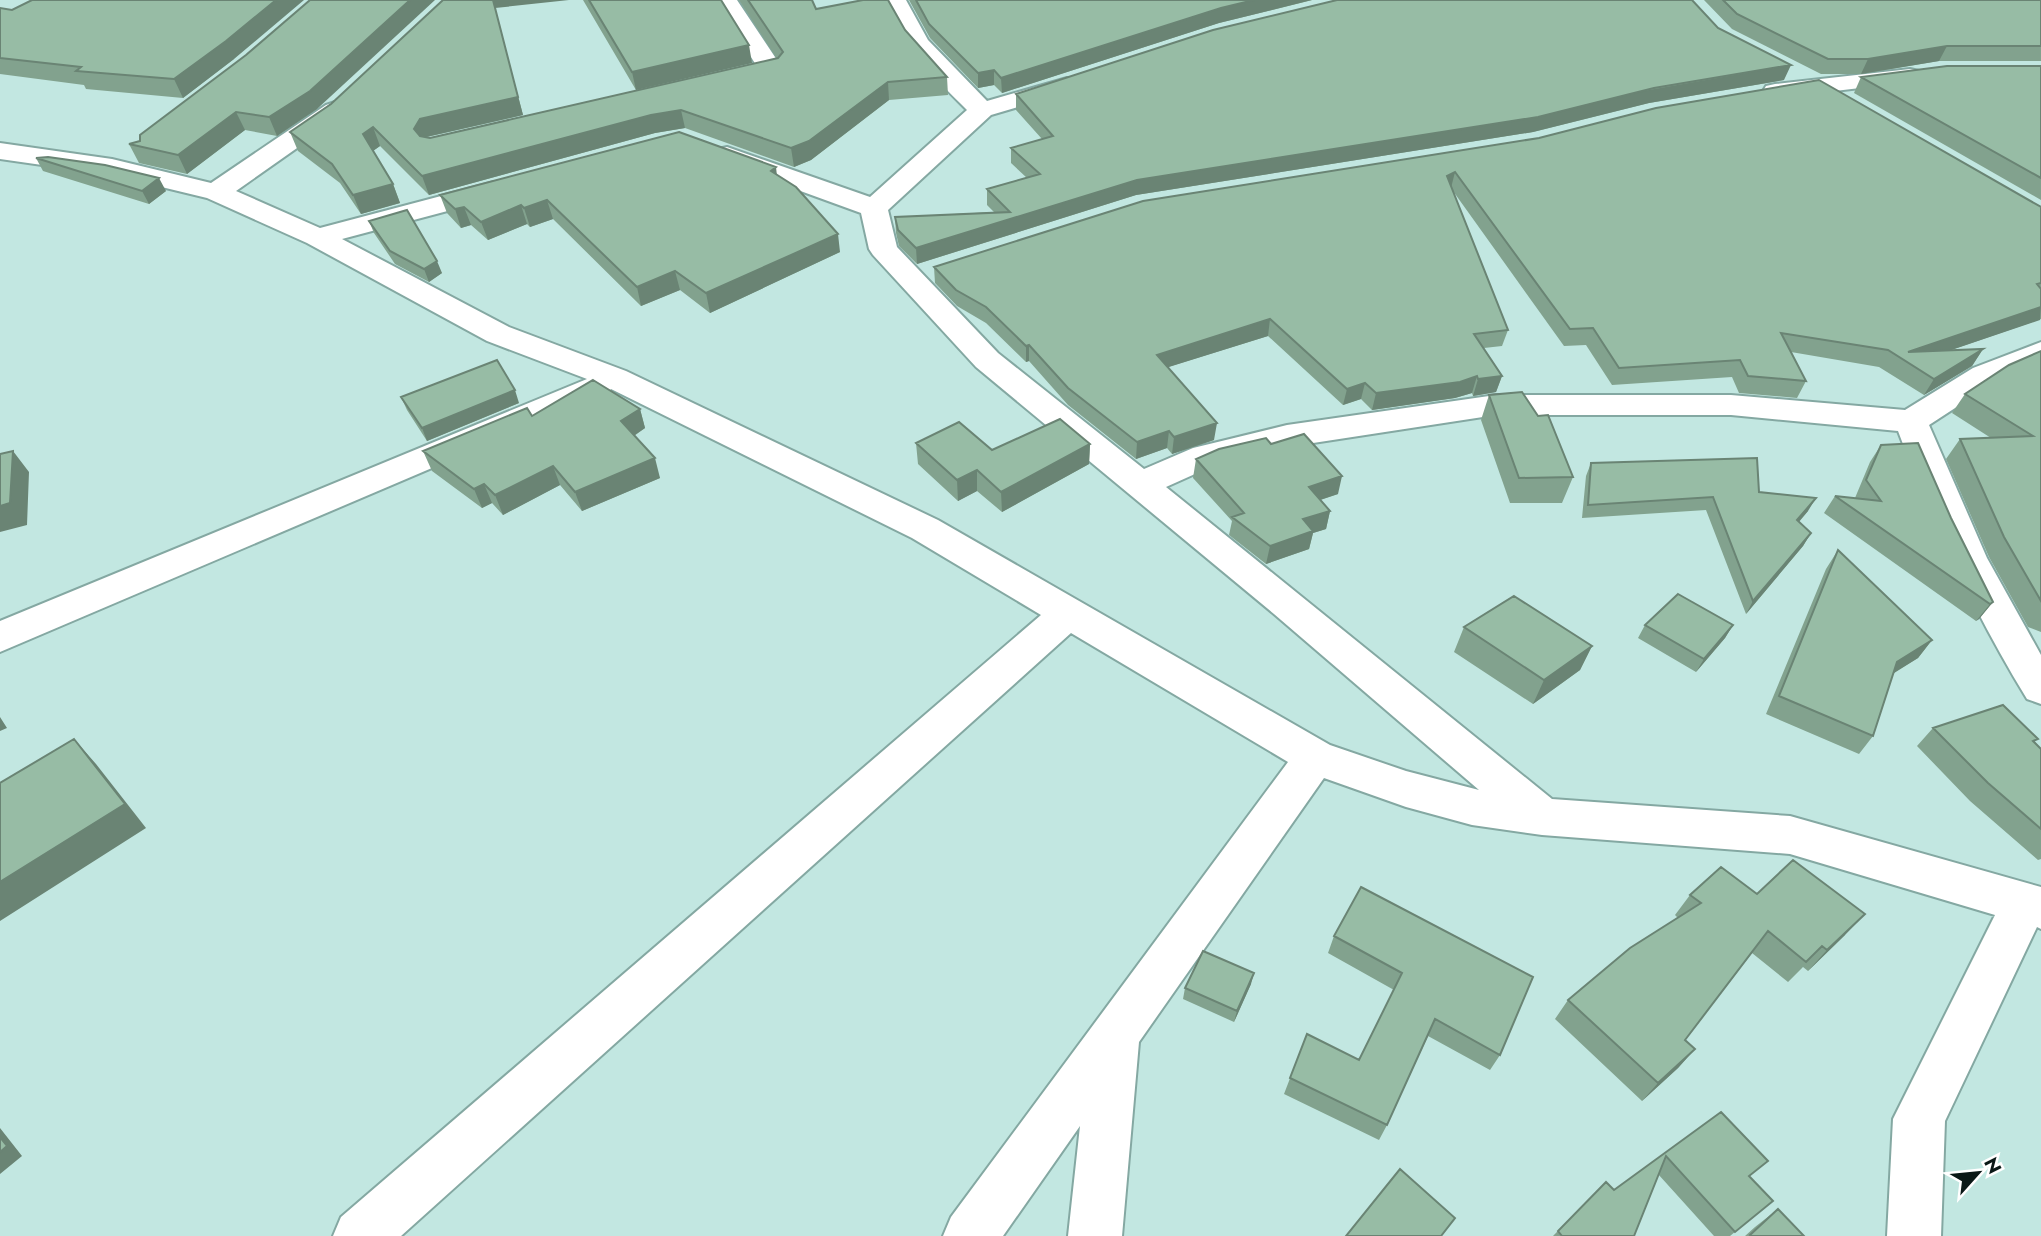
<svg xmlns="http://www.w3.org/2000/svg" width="2041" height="1236" font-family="Jost,sans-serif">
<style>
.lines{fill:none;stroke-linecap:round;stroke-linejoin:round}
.minor-casing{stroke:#84a8a2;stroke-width:4}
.minor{fill:#fff;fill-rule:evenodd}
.wall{fill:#82a28e}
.shaded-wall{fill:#6a8474}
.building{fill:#97bca5;stroke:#6a8474;stroke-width:2}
</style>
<rect width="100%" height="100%" fill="#c2e7e1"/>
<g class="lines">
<defs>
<path id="minor" d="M 715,0 L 737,0 L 783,69 L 780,74 L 728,86 L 719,84 L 716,79 L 719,74 L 756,65 Z
M 884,0 L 906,0 L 928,40 L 987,101 L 1067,78 L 1076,80 L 1079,85 L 1076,90 L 991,115 L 888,210 L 897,247 L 998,353 L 1144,469 L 1193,448 L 1287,425 L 1496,395 L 1731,395 L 1905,410 L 1973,368 L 2041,342 L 2041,363 L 1995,382 L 1929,425 L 1987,558 L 2041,655 L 2041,704 L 2027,699 C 1975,614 1933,524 1898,431 L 1731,415 L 1496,415 L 1287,447 L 1215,465 L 1166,487 L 1552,799 L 1790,816 L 2041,887 L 2041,929 L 2037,927 L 1945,1121 L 1941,1236 L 1887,1236 L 1893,1119 L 1995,915 L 1790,854 L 1542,835 L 1472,825 L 1406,807 L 1324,778 L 1139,1042 L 1122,1236 L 1068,1236 L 1080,1126 L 1003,1236 L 943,1236 L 951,1217 L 1288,762 L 1071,633 L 401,1236 L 333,1236 L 341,1217 L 1041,615 L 912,538 L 611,389 L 608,393 L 0,652 L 0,621 L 587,379 L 487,341 L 307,243 L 207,198 L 112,175 L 0,159 L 0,143 L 112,159 L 211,183 L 326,105 L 335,102 L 344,105 L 348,110 L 344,115 L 236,191 L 320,228 L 494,182 L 504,184 L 508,190 L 504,196 L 342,239 L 509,327 L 626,371 L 938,520 L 1330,745 L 1406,771 L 1479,790 L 1274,614 L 976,367 L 873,255 L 869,249 L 861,213 L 718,161 L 714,155 L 718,149 L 727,147 L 870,197 L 967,110 C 934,77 900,45 884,0 Z
M 1910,69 L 1919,71 L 1922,76 L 1919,81 L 1775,98 L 1766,96 L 1763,91 L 1766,86 L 1775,84 Z"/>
</defs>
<use href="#minor" class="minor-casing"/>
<use href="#minor" class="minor"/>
</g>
<path class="wall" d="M 583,0 L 721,0 L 752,63 L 636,90 Z
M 739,0 L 812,0 L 816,9 L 905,30 L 947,77 L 948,95 L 889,100 L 811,160 L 794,167 L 685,128 L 655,133 L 429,195 L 380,146 L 373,151 L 393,184 L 400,203 L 361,214 L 340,183 L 298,151 L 290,132 L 331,104 L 495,8 L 523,115 L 427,137 L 430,138 L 777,59 Z
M 909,0 L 1312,0 L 1219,23 L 1002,93 L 994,85 L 978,88 L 930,38 Z
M 1704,0 L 2041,0 L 2041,61 L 1939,61 L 1861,74 L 1821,74 L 1732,29 Z
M 0,8 L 234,59 L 183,98 L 86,89 L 84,85 L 0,74 Z
M 1718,28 L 1784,80 L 1649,103 L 1533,132 L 1136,195 L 917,264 L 899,246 L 896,233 L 895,217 L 994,212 L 987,205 L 987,189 L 1027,178 L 1011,163 L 1011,148 L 1042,139 L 1016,110 L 1016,94 Z
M 246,55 L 317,109 L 277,136 L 245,130 L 187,174 L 139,163 L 129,144 L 140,141 Z
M 2041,66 L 2041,200 L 1854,93 L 1861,77 Z
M 1539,138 L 2041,207 L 2041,319 L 1951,350 L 1983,349 L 1972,366 L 1924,395 L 1879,367 L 1791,352 L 1806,381 L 1797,398 L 1739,393 L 1732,377 L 1612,385 L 1586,345 L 1564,346 L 1453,191 L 1508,330 L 1502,346 L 1484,348 L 1502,376 L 1496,392 L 1473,396 L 1472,393 L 1455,398 L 1372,410 L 1361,399 L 1343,405 L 1268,336 L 1168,367 L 1214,440 L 1172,454 L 1167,448 L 1136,459 L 1068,405 L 1029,361 L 1026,362 L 986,323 L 957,306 L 935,283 L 934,267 Z
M 36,158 L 166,191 L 149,204 L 43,171 Z
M 777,175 L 840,252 L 710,313 L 680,290 L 641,306 L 553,219 L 530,227 L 527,224 L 488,240 L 471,225 L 461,228 L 447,213 L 440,195 Z
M 369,221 L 442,273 L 429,282 L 395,264 L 374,233 Z
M 2041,351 L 2041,632 L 2028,627 L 1989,557 L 1946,459 L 1960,439 L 1991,438 L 1952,413 L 1965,394 Z
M 1489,395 L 1573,477 L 1562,503 L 1510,503 L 1481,420 Z
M 401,397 L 519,403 L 427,441 L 407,410 Z
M 640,409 L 645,428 L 634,436 L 660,478 L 582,511 L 560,485 L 503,515 L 492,503 L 482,508 L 432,471 L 423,451 L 532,416 Z
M 916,443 L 992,450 L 1090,444 L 1089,464 L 1002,512 L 977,491 L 958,501 L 918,464 Z
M 1271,444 L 1338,494 L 1320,500 L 1330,511 L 1326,529 L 1313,533 L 1309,549 L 1266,564 L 1229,535 L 1232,521 L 1193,478 L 1196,459 Z
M 1881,445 L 1951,518 L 1993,602 L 1979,619 L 1976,621 L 1824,513 L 1835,496 L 1855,498 L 1870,462 Z
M 1591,463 L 1759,492 L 1808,511 L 1799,522 L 1811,533 L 1803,546 L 1746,614 L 1706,510 L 1582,518 L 1586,476 Z
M 1838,550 L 1932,640 L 1918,658 L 1893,673 L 1873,736 L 1859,754 L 1766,714 L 1826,569 Z
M 1645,625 L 1733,625 L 1725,638 L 1696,672 L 1638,638 Z
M 1464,627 L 1592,646 L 1580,670 L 1533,704 L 1454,652 Z
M 1933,728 L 2035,742 L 2041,749 L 2041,859 L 2038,860 L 1970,801 L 1917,746 Z
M 1361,887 L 1500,1055 L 1490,1070 L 1428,1036 L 1387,1125 L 1379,1140 L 1284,1094 L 1307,1034 L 1359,1060 L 1394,990 L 1328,953 L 1334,936 Z
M 1757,894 L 1845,935 L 1808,971 L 1803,967 L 1788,982 L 1752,953 L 1685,1040 L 1695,1049 L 1678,1068 L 1642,1101 L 1555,1019 L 1568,1000 L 1678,918 L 1675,915 L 1690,895 Z
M 1251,984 L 1234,1022 L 1183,999 L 1185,988 Z
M 1721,1112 L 1749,1177 L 1773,1201 L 1730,1236 L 1714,1236 L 1658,1174 L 1634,1236 L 1553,1236 L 1606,1182 L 1614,1190 Z
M 1778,1209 L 1804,1236 L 1745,1236 L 1755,1227 Z"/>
<path class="shaded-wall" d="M 276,0 L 304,0 L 234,59 L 183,98 L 174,79 Z
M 410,0 L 435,0 L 317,109 L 277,136 L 269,117 Z
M 493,0 L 569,0 L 495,8 L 523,115 L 426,137 L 421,147 L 414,129 Z
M 1254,0 L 1312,0 L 1219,23 L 1002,93 L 1001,78 L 1221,8 Z
M 749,45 L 752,63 L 636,90 L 632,72 Z
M 1947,46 L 1939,61 L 1861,74 L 1868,59 Z
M 1791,65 L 1784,80 L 1649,103 L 1533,132 L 1136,195 L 917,264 L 916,248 L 1137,180 Z
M 994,70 L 994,85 L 978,88 L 978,73 Z
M 888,82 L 889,100 L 811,160 L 794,167 L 791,148 Z
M 681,110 L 685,128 L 655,133 L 429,195 L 422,176 L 651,115 Z
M 236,112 L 245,130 L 187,174 L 178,155 Z
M 373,127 L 380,146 L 370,153 L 363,134 Z
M 776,167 L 778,185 L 771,171 Z
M 1455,172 L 1451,188 L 1447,176 Z
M 159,178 L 166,191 L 149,204 L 142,191 Z
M 393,184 L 400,203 L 361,214 L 353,195 Z
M 547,200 L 553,219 L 530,227 L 524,208 Z
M 521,205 L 527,224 L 488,240 L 481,222 Z
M 464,207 L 471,225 L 461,228 L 455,209 Z
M 838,234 L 840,252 L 710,313 L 706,293 Z
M 437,261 L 442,273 L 429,282 L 424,269 Z
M 675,271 L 680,290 L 641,306 L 637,287 Z
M 2041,307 L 2040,320 L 1910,364 L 1908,352 Z
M 1270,319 L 1268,336 L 1156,371 L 1157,355 Z
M 1029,345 L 1029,361 L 1026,362 L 1026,346 Z
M 1983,349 L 1972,366 L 1924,395 L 1934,379 Z
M 1477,376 L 1472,393 L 1455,398 L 1372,410 L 1376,393 Z
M 1502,376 L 1496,392 L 1473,396 L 1478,379 Z
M 1365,383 L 1361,399 L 1343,405 L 1347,389 Z
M 515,390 L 519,403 L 427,441 L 422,428 Z
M 640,409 L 645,428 L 626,441 L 621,421 Z
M 1217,423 L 1214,440 L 1172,454 L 1174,437 Z
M 1169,431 L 1167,448 L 1136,459 L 1137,442 Z
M 1090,444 L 1089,464 L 1002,512 L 1001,492 Z
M 13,451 L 29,472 L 27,525 L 0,532 L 0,506 Z
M 655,458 L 660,478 L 582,511 L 575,492 Z
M 553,466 L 560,485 L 503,515 L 495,495 Z
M 977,470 L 977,491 L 958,501 L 957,480 Z
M 1342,476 L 1338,494 L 1305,505 L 1309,487 Z
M 484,484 L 492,503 L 482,508 L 474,489 Z
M 1816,498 L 1808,511 L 1789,533 L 1797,520 Z
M 1330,511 L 1326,529 L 1313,533 L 1309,549 L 1266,564 L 1270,546 L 1303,519 Z
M 1811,533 L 1803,546 L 1746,614 L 1753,601 Z
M 1993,602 L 1979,619 L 1976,621 L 1990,604 Z
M 1733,625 L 1725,638 L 1696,672 L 1704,659 Z
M 1932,640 L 1918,658 L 1883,680 L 1897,662 Z
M 1592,646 L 1580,670 L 1533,704 L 1544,680 Z
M 0,717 L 7,728 L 0,731 Z
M 74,739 L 96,764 L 146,828 L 0,921 L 0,882 Z
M 1865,914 L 1845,935 L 1808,971 L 1827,950 Z
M 1254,973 L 1251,984 L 1234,1022 L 1237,1011 Z
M 1695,1049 L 1678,1068 L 1642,1101 L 1658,1083 Z
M 0,1128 L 22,1156 L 0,1174 Z"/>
<path class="building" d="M 32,0 L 276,0 L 226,41 L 174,79 L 76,71 L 81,67 L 0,58 L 0,8 L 12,10 Z
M 310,0 L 410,0 L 310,91 L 269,117 L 236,112 L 178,155 L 129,144 L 140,141 L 140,135 L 246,55 Z
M 443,0 L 493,0 L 518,97 L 420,119 L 414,129 L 420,136 L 430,138 L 778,58 L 783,52 L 748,0 L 812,0 L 816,9 L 863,0 L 888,0 L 905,30 L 947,77 L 888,82 L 809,141 L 791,148 L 681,110 L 651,115 L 422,176 L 373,127 L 363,134 L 393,184 L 353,195 L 332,164 L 290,132 L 331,104 Z
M 589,0 L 721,0 L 749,45 L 632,72 Z
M 916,0 L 1254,0 L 1221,8 L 1001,78 L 994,70 L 978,73 L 929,24 Z
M 1337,0 L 1692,0 L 1718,28 L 1791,65 L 1654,88 L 1538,117 L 1137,180 L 916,248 L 898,230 L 895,217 L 1010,212 L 987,189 L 1040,174 L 1011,148 L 1053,136 L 1016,94 L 1213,30 Z
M 1723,0 L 2041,0 L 2041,46 L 1947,46 L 1868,59 L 1828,59 L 1737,14 Z
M 1947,66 L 2041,66 L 2041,178 L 1861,77 Z
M 1819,80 L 2041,207 L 2041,283 L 2037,284 L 2041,289 L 2041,307 L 1908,352 L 1983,349 L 1934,379 L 1888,350 L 1781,333 L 1806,381 L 1748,376 L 1740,360 L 1619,368 L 1593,328 L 1570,329 L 1455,172 L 1447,176 L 1508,330 L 1474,334 L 1502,376 L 1478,379 L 1477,376 L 1460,382 L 1376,393 L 1365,383 L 1347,389 L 1270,319 L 1157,355 L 1217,423 L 1174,437 L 1169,431 L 1137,442 L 1068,388 L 1029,345 L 1026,346 L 986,307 L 956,290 L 934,267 L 1143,201 L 1539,138 L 1656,108 Z
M 679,132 L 776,167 L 771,171 L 796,187 L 838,234 L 706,293 L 675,271 L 637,287 L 547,200 L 524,208 L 521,205 L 481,222 L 464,207 L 455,209 L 440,195 Z
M 48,157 L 105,165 L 159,178 L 142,191 L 36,158 Z
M 407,210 L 437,261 L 424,269 L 390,251 L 369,221 Z
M 2041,351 L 2041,601 L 2004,537 L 1960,439 L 2033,436 L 1965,394 L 2009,365 Z
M 497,360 L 515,390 L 422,428 L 401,397 Z
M 593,380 L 640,409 L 621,421 L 655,458 L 575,492 L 553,466 L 495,495 L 484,484 L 474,489 L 423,451 L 527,408 L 532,416 Z
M 1522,392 L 1538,416 L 1548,415 L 1573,477 L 1519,478 L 1489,395 Z
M 1060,419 L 1090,444 L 1001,492 L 977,470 L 957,480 L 916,443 L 959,422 L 992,450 Z
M 1304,434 L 1342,476 L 1309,487 L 1330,511 L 1303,519 L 1313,531 L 1270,546 L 1232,517 L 1244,513 L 1196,459 L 1219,449 L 1266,438 L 1271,444 Z
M 1918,443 L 1951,518 L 1993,602 L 1990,604 L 1835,496 L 1881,501 L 1866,480 L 1881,445 Z
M 13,451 L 10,503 L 0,506 L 0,454 Z
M 1757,458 L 1759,492 L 1816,498 L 1797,520 L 1811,533 L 1753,601 L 1713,497 L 1588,505 L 1591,463 Z
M 1838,550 L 1932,640 L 1897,662 L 1873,736 L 1779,696 Z
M 1678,594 L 1733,625 L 1704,659 L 1645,625 Z
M 1514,596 L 1592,646 L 1544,680 L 1464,627 Z
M 2003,705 L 2038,739 L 2033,741 L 2041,749 L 2041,829 L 1988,783 L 1933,728 Z
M 74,739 L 125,804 L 0,882 L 0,783 Z
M 1793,860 L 1865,914 L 1827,950 L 1822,946 L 1806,962 L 1768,931 L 1685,1040 L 1695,1049 L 1658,1083 L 1568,1000 L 1630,948 L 1701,903 L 1690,895 L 1721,867 L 1757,894 Z
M 1361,887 L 1533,977 L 1500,1055 L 1435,1019 L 1387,1125 L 1290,1078 L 1307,1034 L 1359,1060 L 1402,973 L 1334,936 Z
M 1203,951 L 1254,973 L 1237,1011 L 1185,988 Z
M 1721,1112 L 1768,1161 L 1749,1176 L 1773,1201 L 1735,1232 L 1666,1156 L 1634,1236 L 1562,1236 L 1558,1231 L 1606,1182 L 1614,1190 Z
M 0,1137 L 7,1146 L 0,1152 Z
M 1400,1169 L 1455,1218 L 1441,1236 L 1346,1236 Z
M 1778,1209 L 1804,1236 L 1751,1236 L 1750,1235 Z"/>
<g transform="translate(1978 1173) rotate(63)" stroke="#ffffff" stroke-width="5" paint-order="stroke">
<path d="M0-5L12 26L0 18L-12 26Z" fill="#0a1816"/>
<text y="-10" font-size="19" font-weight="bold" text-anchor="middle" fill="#0a1816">N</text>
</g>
</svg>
